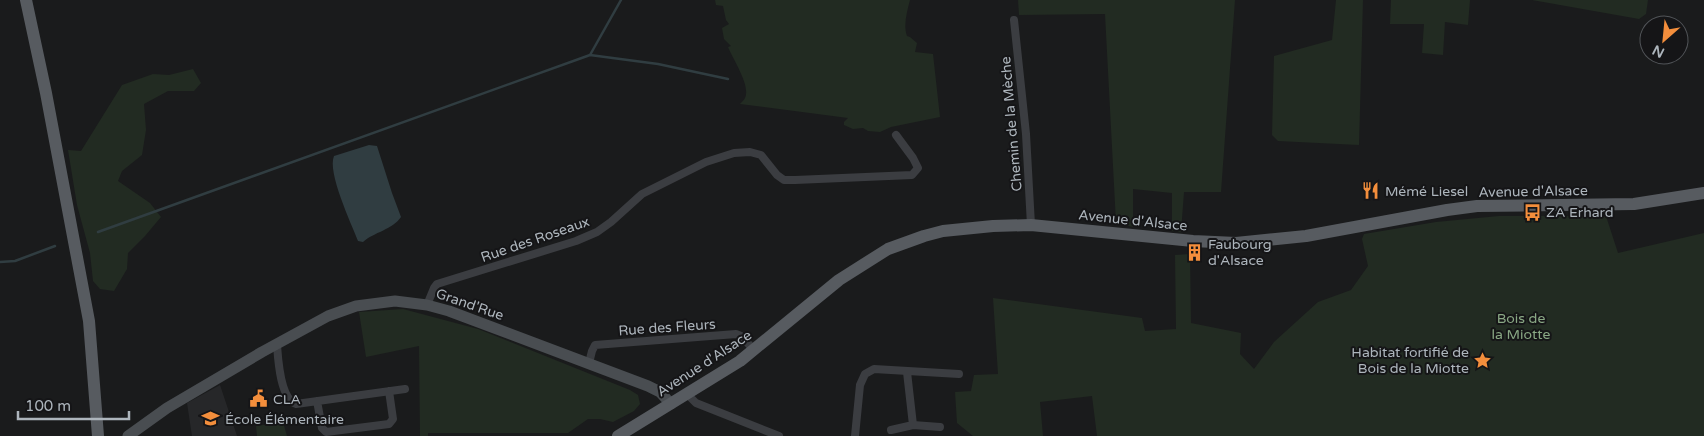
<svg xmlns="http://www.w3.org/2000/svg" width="1704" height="436" font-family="'Varela Round',sans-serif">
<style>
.built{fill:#262729}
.green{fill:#222b22}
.water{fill:#303d41}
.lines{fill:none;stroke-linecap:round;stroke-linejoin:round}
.stream{stroke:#303d41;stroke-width:2.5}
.street{stroke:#3b3d41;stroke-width:8}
.secondary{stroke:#494d51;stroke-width:11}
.primary{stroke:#575b60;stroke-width:12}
.labels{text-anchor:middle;stroke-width:4;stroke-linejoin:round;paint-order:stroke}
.street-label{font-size:14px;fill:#adb5bc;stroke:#151517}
.poi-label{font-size:14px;fill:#adb5bc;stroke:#151517;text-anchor:start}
.park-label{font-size:14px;fill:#89a784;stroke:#151517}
</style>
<rect width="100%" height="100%" fill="#1a1b1c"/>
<path class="built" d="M 220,385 L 237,436 L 192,436 L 187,403 Z"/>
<path class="green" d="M 715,0 L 910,0 C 907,12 903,25 907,36 L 910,37 L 917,43 L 915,52 L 933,54 L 940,117 L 891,127 L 880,132 L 868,131 L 863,128 L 853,129 L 844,125 L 844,122 L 848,118 L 740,104 C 743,101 746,98 746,94 C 748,82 733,59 728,47 L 731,46 L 724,39 L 722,28 L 729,24 L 726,20 L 723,6 L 716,5 Z
M 1018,0 L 1235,0 L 1221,192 L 1184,192 L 1181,232 L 1172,231 L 1172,193 L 1133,189 L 1133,227 L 1116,223 L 1105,14 L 1019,15 Z
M 1336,0 L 1363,0 L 1359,145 L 1278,141 L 1272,135 L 1274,56 L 1332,40 Z
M 1391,0 L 1470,0 L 1468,25 L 1445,22 L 1443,55 L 1422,53 L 1424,24 L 1390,24 Z
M 1532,0 L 1648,0 L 1646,14 L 1639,19 Z
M 193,69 L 201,83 L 194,91 L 168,91 L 144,104 L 146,130 L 142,155 L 122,171 L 118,181 L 150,203 L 161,217 L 145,236 L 128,253 L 127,269 L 114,291 L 100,289 L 93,281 L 90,253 L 77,205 L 68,150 L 81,151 L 122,85 L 153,74 L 169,75 Z
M 1499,216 L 1606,216 L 1618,253 L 1704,233 L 1704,436 L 1097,436 L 1092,396 L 1040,402 L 1043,436 L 973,436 L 957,423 L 955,392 L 971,391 L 974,375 L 998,374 L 993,298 L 1142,318 L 1145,331 L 1176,329 L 1175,255 L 1190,254 L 1191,323 L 1241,333 L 1240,354 L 1254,369 L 1274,342 L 1318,302 L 1351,290 L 1368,266 L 1362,239 L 1364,234 L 1436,222 Z
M 403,309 L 478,329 L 630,390 L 638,395 L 640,404 L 634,411 L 613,422 L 600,419 L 588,419 L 568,433 L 428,433 L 428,436 L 420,436 L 419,346 L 366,357 L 359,312 Z
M 283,422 L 287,436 L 257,436 L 256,426 Z"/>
<path class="water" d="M 369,145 L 377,146 L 392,193 L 401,217 C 392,230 374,232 363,242 L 358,241 C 351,223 327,172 334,156 Z"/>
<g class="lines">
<path class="stream" d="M 590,55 L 621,0
M 98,232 L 590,55 L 658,64 L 728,79
M 0,262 L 15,261 L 55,246"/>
<path class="street" d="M 1014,20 L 1026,134 L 1031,225
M 427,305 L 434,288 L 437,284 L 576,241 L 597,232 L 611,222 L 642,194 L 706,162 L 734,153 L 750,152 L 761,155 L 777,175 L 784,180 L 795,180 L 912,175 L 918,168 L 913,158 L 896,135
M 277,345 C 278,358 280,399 296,404 L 405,389
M 589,363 L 592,351 L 595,345 L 736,334 L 741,336 L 754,350
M 907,372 L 913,425 L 940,427
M 687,394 L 696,403 L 779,436
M 317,401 L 322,428 L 326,432 L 389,424 L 393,419 L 389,391
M 891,430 L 913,425
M 855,436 L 860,385 L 865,374 L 874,369 L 959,374"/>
<path class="secondary" d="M 128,436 L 167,408 L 262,352 L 328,316 L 356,306 L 395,301 L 427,305 L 449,311 L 648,386 L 660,392 L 671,404"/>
<path class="primary" d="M 26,0 L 46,93 L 89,321 L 98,436
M 618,436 L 740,361 L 839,280 L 888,249 L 924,236 L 943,231 L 993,226 L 1031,225 L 1193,241 L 1236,243 L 1306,236 L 1447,210 L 1477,206 L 1634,204 L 1704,193"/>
</g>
<defs>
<symbol id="restaurant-bare" viewBox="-9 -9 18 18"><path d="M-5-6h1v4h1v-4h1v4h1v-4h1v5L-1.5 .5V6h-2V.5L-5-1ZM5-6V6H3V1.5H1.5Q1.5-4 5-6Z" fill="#f38e3c" stroke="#151517" stroke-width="2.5" paint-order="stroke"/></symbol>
<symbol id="bus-bare" viewBox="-9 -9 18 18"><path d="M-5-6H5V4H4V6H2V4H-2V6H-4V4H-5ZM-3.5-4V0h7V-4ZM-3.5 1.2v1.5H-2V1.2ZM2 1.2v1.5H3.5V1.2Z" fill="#f38e3c" stroke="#151517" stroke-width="2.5" paint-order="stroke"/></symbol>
<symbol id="building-bare" viewBox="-9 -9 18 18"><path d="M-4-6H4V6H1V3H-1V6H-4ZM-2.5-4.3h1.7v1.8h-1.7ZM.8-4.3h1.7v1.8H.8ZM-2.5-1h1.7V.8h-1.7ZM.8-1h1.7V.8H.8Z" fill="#f38e3c" stroke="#151517" stroke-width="2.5" paint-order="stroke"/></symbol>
<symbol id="sight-bare" viewBox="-9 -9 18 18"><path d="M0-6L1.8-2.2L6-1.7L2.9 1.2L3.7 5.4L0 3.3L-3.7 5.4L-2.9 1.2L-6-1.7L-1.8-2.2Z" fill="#f38e3c" stroke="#151517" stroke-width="2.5" paint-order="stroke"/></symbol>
<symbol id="civic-bare" viewBox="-9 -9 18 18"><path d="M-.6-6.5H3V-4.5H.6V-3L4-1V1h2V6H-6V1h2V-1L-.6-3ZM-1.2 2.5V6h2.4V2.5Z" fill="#f38e3c" stroke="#151517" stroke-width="2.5" paint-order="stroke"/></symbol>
<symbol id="school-bare" viewBox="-9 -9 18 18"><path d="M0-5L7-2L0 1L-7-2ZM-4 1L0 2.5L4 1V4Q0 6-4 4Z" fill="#f38e3c" stroke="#151517" stroke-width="2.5" paint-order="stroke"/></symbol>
</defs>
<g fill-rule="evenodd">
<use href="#restaurant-bare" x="1358" y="178" width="25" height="25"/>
<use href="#bus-bare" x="1520" y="200" width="25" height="25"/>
<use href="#building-bare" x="1182" y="240" width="25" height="25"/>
<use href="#sight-bare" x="1470" y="348" width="25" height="25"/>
<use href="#civic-bare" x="246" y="386" width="25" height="25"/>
<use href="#school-bare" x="198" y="406" width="25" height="25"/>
</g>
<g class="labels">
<g class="street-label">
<text transform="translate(1011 124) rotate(-95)" y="5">Chemin de la Mèche</text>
<text transform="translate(1533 191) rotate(-1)" y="5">Avenue d'Alsace</text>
<text transform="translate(1133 220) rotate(6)" y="5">Avenue d'Alsace</text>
<text transform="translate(535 239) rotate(-19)" y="5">Rue des Roseaux</text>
<text transform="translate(470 304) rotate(19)" y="5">Grand'Rue</text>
<text transform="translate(667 327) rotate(-4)" y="5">Rue des Fleurs</text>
<text transform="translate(704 363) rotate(-33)" y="5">Avenue d'Alsace</text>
</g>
<g class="poi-label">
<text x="1385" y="196">Mémé Liesel</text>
<text x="1546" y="217">ZA Erhard</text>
<text x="1208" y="249">Faubourg<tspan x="1208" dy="16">d'Alsace</tspan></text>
<text x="1469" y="357" text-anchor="end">Habitat fortifié de<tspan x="1469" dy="16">Bois de la Miotte</tspan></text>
<text x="273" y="404">CLA</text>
<text x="225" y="424">École Élémentaire</text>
</g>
<g class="park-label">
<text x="1521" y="323">Bois de<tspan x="1521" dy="16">la Miotte</tspan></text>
</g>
</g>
<g transform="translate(1664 40) rotate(207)"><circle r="24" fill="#151517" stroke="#525559"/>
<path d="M0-4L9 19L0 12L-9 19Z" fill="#f38e3c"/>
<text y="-8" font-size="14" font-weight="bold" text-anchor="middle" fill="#adb5bc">N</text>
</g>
<path d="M18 411v8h111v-8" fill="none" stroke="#adb5bc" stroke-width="2.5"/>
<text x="25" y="411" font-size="15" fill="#adb5bc" stroke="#151517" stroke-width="4" paint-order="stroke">100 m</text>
</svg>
